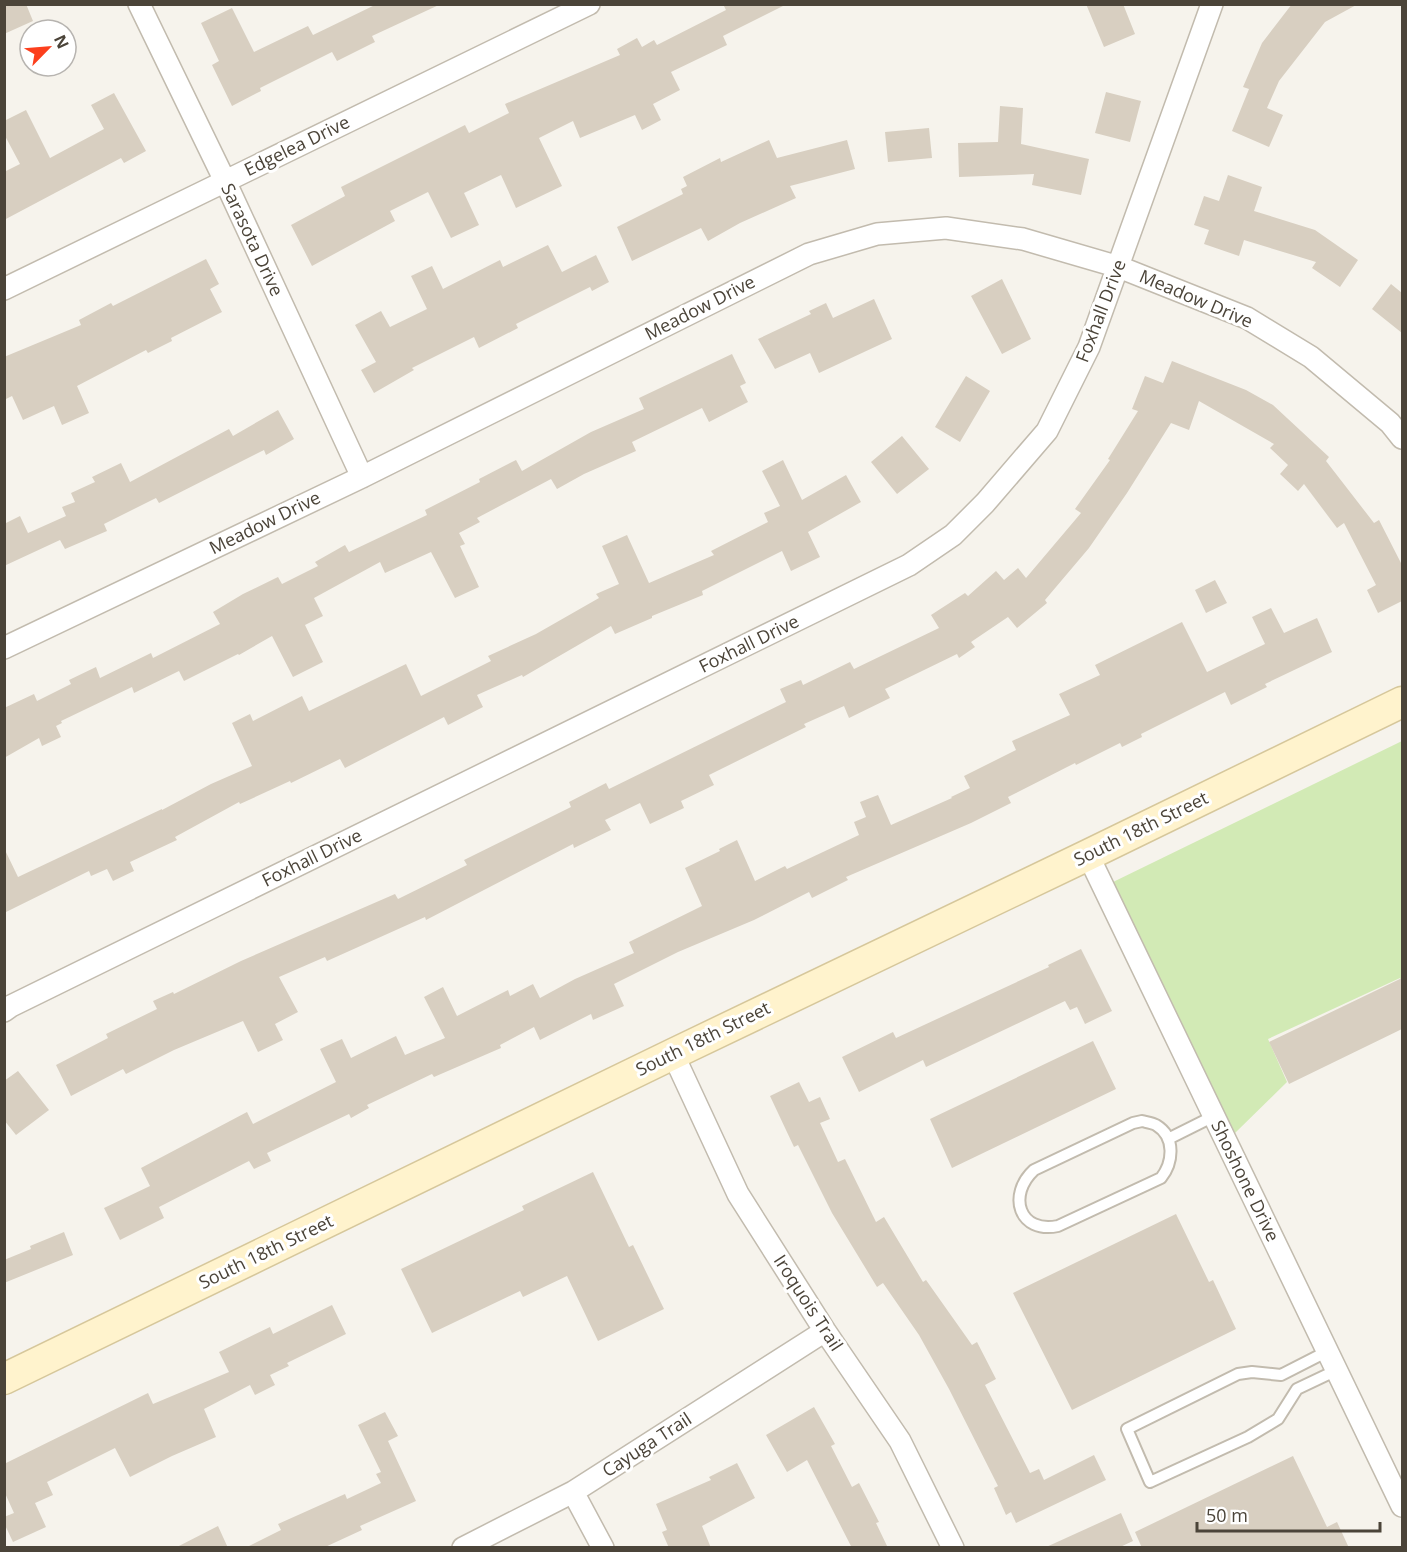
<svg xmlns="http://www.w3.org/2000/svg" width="1407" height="1552" font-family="'Open Sans',sans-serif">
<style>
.green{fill:#d2eab5}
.building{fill:#d8cfc1}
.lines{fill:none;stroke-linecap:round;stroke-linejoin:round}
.lane-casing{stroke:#c2bbae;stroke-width:14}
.street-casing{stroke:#c2bbae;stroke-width:24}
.secondary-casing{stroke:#d6c79b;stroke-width:33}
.lane{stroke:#fff;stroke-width:10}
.street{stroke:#fff;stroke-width:21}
.secondary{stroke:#fff3cd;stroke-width:30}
.labels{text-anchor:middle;stroke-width:6;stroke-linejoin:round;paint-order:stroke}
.street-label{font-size:18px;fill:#4b4439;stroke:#fff}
</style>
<rect width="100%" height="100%" fill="#f6f3ec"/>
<path class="green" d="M 1402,741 L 1402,982 L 1400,978 L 1268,1039 L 1287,1082 L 1235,1133 L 1111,883 Z"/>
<path class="building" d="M 4,4 L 26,4 L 33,21 L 4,34 Z
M 377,4 L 441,4 L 372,36 L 375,42 L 337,61 L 332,52 L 260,88 L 261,91 L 232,106 L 212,65 L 219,61 L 201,23 L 232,8 L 254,52 L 308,26 L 313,35 Z
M 723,4 L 787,4 L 723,36 L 727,45 L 671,72 L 680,90 L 653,104 L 661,120 L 642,130 L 635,115 L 580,138 L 573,121 L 539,138 L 562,186 L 516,208 L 501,175 L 464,193 L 479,225 L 451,238 L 428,192 L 390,211 L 395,221 L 312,266 L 291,225 L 345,196 L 341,187 L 465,125 L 469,133 L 509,113 L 505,104 L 620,55 L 617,49 L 637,38 L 642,47 L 654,40 L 657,45 L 726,10 Z
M 1086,4 L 1123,4 L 1135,34 L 1104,47 Z
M 1292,4 L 1358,4 L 1325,22 L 1279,81 L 1267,108 L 1283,115 L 1269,147 L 1232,131 L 1249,89 L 1243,87 L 1262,43 Z
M 1106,92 L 1141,101 L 1130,142 L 1095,133 Z
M 114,93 L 146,151 L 124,163 L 121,158 L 4,220 L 4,172 L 20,164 L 4,134 L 4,121 L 26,110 L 50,158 L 104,129 L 91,105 Z
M 1000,106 L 1023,108 L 1021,144 L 1089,159 L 1081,195 L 1032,185 L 1034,174 L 959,177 L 958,143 L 998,142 Z
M 929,128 L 932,158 L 888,162 L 885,132 Z
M 769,140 L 777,158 L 847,140 L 855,169 L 790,186 L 796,198 L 740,223 L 708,241 L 701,228 L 632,261 L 617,227 L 683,194 L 681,189 L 687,186 L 683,177 L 720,158 L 721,162 Z
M 1228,175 L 1262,187 L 1254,211 L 1315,230 L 1358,260 L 1340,287 L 1312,268 L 1316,262 L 1244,240 L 1239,256 L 1204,244 L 1209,230 L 1194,225 L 1204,196 L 1219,201 Z
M 548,245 L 562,272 L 596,255 L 609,282 L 592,291 L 590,287 L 516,324 L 518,328 L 479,348 L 474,337 L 412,368 L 414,370 L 374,393 L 361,370 L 376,362 L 355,325 L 381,311 L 390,327 L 427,309 L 411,276 L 432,266 L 443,289 L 500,260 L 503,267 Z
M 206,259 L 219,284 L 210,289 L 222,312 L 171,338 L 172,341 L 148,353 L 146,350 L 77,386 L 89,413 L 62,425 L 54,406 L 23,420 L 12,396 L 4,400 L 4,357 L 81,325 L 79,320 L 111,303 L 113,306 Z
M 1002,279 L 1031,339 L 1002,354 L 971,296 Z
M 1391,284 L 1402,293 L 1402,333 L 1372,309 Z
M 874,299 L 892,339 L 819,373 L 810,353 L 775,369 L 758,339 L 811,314 L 809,311 L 826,303 L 833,318 Z
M 732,354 L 746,383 L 740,386 L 748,402 L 709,422 L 702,408 L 632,442 L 636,451 L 584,474 L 557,489 L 551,479 L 477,518 L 480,522 L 459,533 L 465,544 L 460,546 L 479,587 L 455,598 L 431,552 L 385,573 L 380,562 L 314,598 L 323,616 L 305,625 L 323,662 L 293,677 L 272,636 L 239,655 L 238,654 L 184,681 L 179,671 L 134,693 L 132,687 L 61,721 L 62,723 L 56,726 L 61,737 L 42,746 L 39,738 L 4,758 L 4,708 L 34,694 L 37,701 L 71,684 L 69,680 L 96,667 L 100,678 L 151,653 L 153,658 L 220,624 L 213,612 L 243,594 L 278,577 L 282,584 L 318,566 L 315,562 L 345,545 L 349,552 L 427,515 L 425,510 L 480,482 L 479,479 L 516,460 L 522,471 L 591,432 L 644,409 L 639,398 Z
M 1172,361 L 1246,390 L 1273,405 L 1329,457 L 1326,461 L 1374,523 L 1379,520 L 1402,565 L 1402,601 L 1378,613 L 1367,590 L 1376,585 L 1344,523 L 1337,528 L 1304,484 L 1298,491 L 1280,474 L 1288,465 L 1270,448 L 1274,444 L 1199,401 L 1189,430 L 1171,423 L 1127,493 L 1089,548 L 1045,600 L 1047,603 L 1017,628 L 1008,617 L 971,642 L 975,647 L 959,658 L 957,654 L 885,689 L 890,698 L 849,718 L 844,706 L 804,724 L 806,727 L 709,775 L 714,785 L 681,801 L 684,808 L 650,824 L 640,803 L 605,820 L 611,830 L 574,848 L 573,844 L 426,920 L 425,917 L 327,961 L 325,957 L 279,977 L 298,1012 L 275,1024 L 283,1040 L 258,1052 L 243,1021 L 174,1050 L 126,1074 L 123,1069 L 71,1096 L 56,1065 L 108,1038 L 106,1034 L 157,1009 L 153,1001 L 173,992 L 174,994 L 241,961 L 395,894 L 398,899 L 467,865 L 464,860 L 571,807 L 569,802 L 606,783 L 609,789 L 786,702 L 780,689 L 801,680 L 803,685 L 850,662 L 854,669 L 939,628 L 931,615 L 965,593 L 968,596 L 996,571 L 1004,580 L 1018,568 L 1026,578 L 1081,513 L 1075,509 L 1110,460 L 1108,459 L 1138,411 L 1132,409 L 1145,376 L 1163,383 Z
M 966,376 L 990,391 L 960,442 L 935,427 Z
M 278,410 L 294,439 L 266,455 L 264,450 L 159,503 L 156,498 L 104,524 L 107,531 L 65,549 L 60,540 L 4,566 L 4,524 L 20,516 L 28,533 L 66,516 L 62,507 L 75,502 L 71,493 L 95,482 L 92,477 L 121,463 L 130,482 L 229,429 L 233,436 Z
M 902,436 L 929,469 L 897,494 L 871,462 Z
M 783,460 L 802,500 L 846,475 L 861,502 L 808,532 L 820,557 L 791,571 L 782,551 L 702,591 L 703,595 L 652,616 L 652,618 L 615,634 L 611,626 L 523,677 L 522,675 L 477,695 L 483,707 L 448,725 L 444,717 L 345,768 L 340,759 L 291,783 L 290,781 L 240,804 L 239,802 L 175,837 L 177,840 L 130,862 L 134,871 L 113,881 L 107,869 L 91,876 L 89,871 L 4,913 L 4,848 L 18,877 L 162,809 L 162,810 L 211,784 L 252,766 L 232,723 L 250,714 L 253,721 L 302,696 L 309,711 L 406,664 L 421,696 L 491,661 L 488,656 L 536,634 L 599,598 L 596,594 L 619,584 L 602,546 L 627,535 L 649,583 L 714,555 L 711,551 L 768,522 L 764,513 L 780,506 L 762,471 Z
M 1215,580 L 1227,603 L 1206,613 L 1195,590 Z
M 1271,608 L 1284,633 L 1317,618 L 1332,652 L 1265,684 L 1267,687 L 1231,705 L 1225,692 L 1141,734 L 1142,737 L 1122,747 L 1120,743 L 1076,765 L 1075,763 L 1008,797 L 1011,803 L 971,823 L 846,877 L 848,880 L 812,898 L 809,892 L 754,920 L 678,952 L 614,984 L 624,1006 L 593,1020 L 591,1014 L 540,1040 L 534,1027 L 500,1045 L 501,1048 L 434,1077 L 432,1074 L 367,1105 L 369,1108 L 351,1118 L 349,1114 L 267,1153 L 271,1161 L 254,1169 L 249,1161 L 159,1207 L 164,1218 L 120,1240 L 104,1208 L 150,1186 L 141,1168 L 247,1112 L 253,1124 L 336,1082 L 320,1049 L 342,1039 L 351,1058 L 396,1036 L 405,1055 L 445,1038 L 424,997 L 443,987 L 457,1016 L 508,990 L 510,996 L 533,984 L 540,998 L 575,979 L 634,953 L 629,942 L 702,906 L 685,868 L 720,851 L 719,849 L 737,840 L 755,881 L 785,866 L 787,869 L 859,835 L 854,822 L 866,817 L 860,802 L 878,795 L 891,825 L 952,798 L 951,797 L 970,788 L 964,776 L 1016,750 L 1012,741 L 1070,715 L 1059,694 L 1100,675 L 1095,665 L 1182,622 L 1207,672 L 1265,644 L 1252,617 Z
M 1081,949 L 1112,1011 L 1085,1024 L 1077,1007 L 1070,1010 L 1065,1001 L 926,1067 L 923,1060 L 859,1092 L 842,1057 L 893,1032 L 896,1038 L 1049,967 L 1048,965 Z
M 1402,978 L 1402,1029 L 1289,1084 L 1269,1042 Z
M 1093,1041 L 1116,1089 L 952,1168 L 930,1119 Z
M 18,1071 L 49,1110 L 16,1135 L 4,1120 L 4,1081 Z
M 799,1082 L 809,1102 L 820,1097 L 830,1119 L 820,1123 L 838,1162 L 845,1159 L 876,1222 L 884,1217 L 923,1282 L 926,1280 L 972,1345 L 977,1342 L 996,1379 L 985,1385 L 1030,1473 L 1039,1469 L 1044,1480 L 1094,1455 L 1106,1480 L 1016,1523 L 1011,1512 L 1006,1515 L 994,1488 L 998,1486 L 949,1389 L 919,1335 L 883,1283 L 877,1287 L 832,1213 L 798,1145 L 794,1147 L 770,1096 Z
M 593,1172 L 629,1247 L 633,1245 L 664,1309 L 598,1341 L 567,1276 L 523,1297 L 520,1291 L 432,1333 L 401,1269 L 524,1210 L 522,1206 Z
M 1176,1214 L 1209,1282 L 1213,1280 L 1236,1329 L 1072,1410 L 1013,1293 Z
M 64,1232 L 73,1255 L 4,1283 L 4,1260 L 31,1249 L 30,1246 Z
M 332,1305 L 346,1334 L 287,1363 L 289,1366 L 270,1375 L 275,1385 L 255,1395 L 250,1385 L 204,1409 L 216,1437 L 172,1456 L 130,1477 L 115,1448 L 47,1482 L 53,1495 L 35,1503 L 46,1527 L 13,1542 L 4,1523 L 4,1517 L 14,1513 L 4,1491 L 4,1464 L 148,1393 L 153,1404 L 229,1372 L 219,1352 L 270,1327 L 273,1334 Z
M 814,1407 L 835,1444 L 831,1446 L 852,1487 L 859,1483 L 879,1522 L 876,1523 L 888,1548 L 852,1548 L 807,1460 L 787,1472 L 766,1435 Z
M 385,1412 L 398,1436 L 388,1441 L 416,1501 L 360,1526 L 362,1530 L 323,1548 L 245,1548 L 281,1530 L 278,1524 L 345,1494 L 347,1499 L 381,1483 L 376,1474 L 381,1472 L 358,1425 Z
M 1293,1456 L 1327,1527 L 1337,1522 L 1349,1548 L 1142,1548 L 1135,1532 Z
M 737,1463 L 755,1498 L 702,1526 L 711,1548 L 669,1548 L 662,1532 L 667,1530 L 656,1504 L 711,1480 L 709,1477 Z
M 1121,1513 L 1133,1541 L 1118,1548 L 1044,1548 Z
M 218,1526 L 228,1548 L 175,1548 Z"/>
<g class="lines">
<defs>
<path id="lane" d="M 1142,1121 C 1146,1122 1153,1123 1156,1125 C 1176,1137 1173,1163 1161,1178 L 1058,1226 C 1019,1234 1007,1195 1034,1170 L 1133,1123 Z
M 1168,1139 L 1214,1116
M 1328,1351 L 1281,1375 L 1252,1372 L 1238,1374 L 1127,1429 L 1150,1482 L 1248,1437 L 1278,1419 L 1297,1389 L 1337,1370"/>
<path id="street" d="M 139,4 L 225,181 L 362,477
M 4,289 L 589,4
M 4,648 L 362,477 L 809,254 L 877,234 L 946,228 L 1023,239 L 1119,267 L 1247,318 L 1311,357 L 1390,423 L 1402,438
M 1088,855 L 1402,1506
M 4,1011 L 11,1006 L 909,565 L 953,535 L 985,503 L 1047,431 L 1089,347 L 1212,4
M 673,1054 L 738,1194 L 825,1331 L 900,1441 L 953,1548
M 573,1492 L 603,1548
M 463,1548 L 573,1492 L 825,1331"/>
<path id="secondary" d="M 4,1379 L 673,1054 L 1088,855 L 1402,702"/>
</defs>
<use href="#lane" class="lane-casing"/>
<use href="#street" class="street-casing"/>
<use href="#secondary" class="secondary-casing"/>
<use href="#lane" class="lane"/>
<use href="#street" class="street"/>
<use href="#secondary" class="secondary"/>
</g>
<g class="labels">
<g class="street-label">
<text transform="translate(297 146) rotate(-26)" y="6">Edgelea Drive</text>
<text transform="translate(252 240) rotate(65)" y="6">Sarasota Drive</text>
<text transform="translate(1196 299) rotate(23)" y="6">Meadow Drive</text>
<text transform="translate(700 308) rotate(-27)" y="6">Meadow Drive</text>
<text transform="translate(1101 311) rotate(-69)" y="6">Foxhall Drive</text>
<text transform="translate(265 523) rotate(-26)" y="6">Meadow Drive</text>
<text transform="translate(749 644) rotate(-26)" y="6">Foxhall Drive</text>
<text transform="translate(1141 829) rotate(-26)" y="6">South 18th Street</text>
<text transform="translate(312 858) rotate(-26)" y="6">Foxhall Drive</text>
<text transform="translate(703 1039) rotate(-26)" y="6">South 18th Street</text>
<text transform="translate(1245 1181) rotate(64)" y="6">Shoshone Drive</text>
<text transform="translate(266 1252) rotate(-26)" y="6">South 18th Street</text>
<text transform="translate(808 1303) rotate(57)" y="6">Iroquois Trail</text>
<text transform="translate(647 1445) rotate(-33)" y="6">Cayuga Trail</text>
</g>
</g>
<rect width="1407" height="1552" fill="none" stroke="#4b4439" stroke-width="12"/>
<g transform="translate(48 48) rotate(65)"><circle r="28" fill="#ffffff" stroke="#b7b4b0" stroke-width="1.5"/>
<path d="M0-4.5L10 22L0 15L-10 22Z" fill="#fc3f1d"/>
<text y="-9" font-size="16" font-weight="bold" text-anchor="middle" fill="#4b4439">N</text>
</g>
<path d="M1197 1522v9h183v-9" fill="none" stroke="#4b4439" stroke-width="3"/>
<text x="1206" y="1522" font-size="18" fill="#4b4439" stroke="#ffffff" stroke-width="4.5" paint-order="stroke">50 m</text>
</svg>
